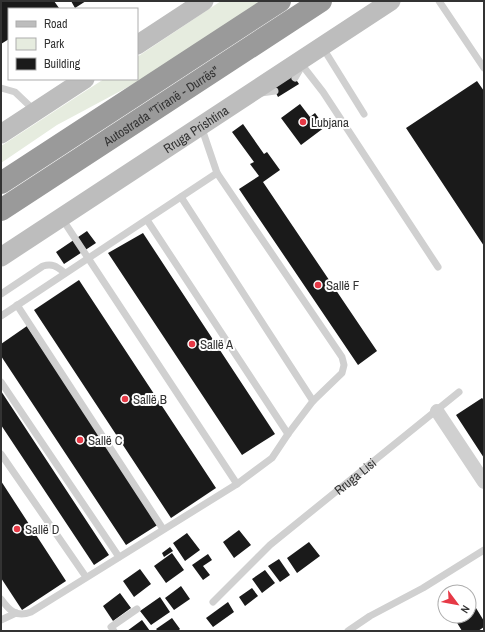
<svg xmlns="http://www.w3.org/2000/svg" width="485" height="632" font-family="'Archivo Narrow',sans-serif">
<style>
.green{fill:#e6ecdf}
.building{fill:#1a1a1a}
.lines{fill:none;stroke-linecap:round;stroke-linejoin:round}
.service{stroke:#d0d0d0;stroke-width:7}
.minor{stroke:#d0d0d0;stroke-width:14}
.secondary{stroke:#bdbdbd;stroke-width:19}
.motorway{stroke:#9a9a9a;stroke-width:22}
.poi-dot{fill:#e63946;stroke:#fff;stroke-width:1.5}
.labels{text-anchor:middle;stroke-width:4;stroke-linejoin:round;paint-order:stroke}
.street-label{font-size:13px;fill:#333;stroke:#fff}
.poi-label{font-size:13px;fill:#333;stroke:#fff;text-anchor:start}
</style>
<rect width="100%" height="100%" fill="#fff"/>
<path class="green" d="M 221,1 L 271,1 L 171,64 L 57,125 L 1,163 L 1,146 L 104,79 L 137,79 L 137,57 Z"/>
<path class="building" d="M 1,1 L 54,1 L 59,8 L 9,9 L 9,39 L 1,44 Z
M 71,1 L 86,1 L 75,8 Z
M 293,75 L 299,84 L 278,97 L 273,87 Z
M 477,81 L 484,91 L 484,246 L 406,128 Z
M 300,104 L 310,117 L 315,113 L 325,127 L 301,145 L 281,118 Z
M 243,124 L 264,154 L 267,152 L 280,170 L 263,182 L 377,351 L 358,365 L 239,189 L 259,176 L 250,164 L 254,162 L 232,132 Z
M 87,231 L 96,243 L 64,264 L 56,252 Z
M 143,233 L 275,434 L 242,455 L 108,253 Z
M 79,280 L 216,488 L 171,518 L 34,310 Z
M 27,326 L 159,524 L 126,545 L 1,356 L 1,344 Z
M 1,391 L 109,555 L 94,565 L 1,425 Z
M 482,398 L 484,400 L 484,458 L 456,415 Z
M 1,481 L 66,581 L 22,610 L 1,578 Z
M 239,530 L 251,545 L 234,558 L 223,542 Z
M 187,533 L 200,550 L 185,561 L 173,543 Z
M 309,542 L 320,556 L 297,573 L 287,558 Z
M 170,547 L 173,551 L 164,557 L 162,553 Z
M 172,553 L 184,570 L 166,583 L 154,566 Z
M 208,554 L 212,560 L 203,566 L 210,575 L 203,580 L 192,565 Z
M 279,559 L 290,575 L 280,582 L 268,566 Z
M 140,569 L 151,584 L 134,597 L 123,581 Z
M 265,570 L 275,583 L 262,593 L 252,579 Z
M 181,586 L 190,599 L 174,610 L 165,598 Z
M 252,588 L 258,596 L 245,606 L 239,597 Z
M 120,593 L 131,608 L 113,621 L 103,606 Z
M 445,596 L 445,611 L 438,601 Z
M 160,597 L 170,612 L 151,625 L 140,611 Z
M 228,602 L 234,612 L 213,627 L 206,618 Z
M 476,608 L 484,621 L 484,627 L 478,631 L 462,631 L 456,621 L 464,616 L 469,616 L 469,613 Z
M 172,618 L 180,629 L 178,631 L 158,631 L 156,629 Z
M 142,620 L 150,631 L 127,631 Z"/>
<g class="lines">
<g class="service">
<path d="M 439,1 L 484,68"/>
<path d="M 323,48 L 364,114"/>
<path d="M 302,65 L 323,92 L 438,267"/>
<path d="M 295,78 L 302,66"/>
<path d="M 1,88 L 15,92 L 35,111"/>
<path d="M 261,93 L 275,91"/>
<path d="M 181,197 L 313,401"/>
<path d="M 61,217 L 237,484"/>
<path d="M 147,220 L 288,434"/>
<path d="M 1,294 L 43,266 C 53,263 57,267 65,273"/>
<path d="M 17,305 L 163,529"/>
<path d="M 1,316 L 217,173"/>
<path d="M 1,382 L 119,557"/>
<path d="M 1,454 L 86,577"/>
<path d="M 1,599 C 9,610 16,618 31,612 L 237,484 L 272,458 L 288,434 L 313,401 L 342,373 L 344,365 L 342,357 L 217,173 L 201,126"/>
<path id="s1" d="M 213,602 L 270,545 L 459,392"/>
<path d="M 1,620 L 16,613"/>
<path d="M 114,631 L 111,627 L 137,609"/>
<path d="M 348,631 L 370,616 L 423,588 L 484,550"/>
</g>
<path class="minor" d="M 437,411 L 484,482"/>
<g class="secondary">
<path d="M 137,45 L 204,1"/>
<path d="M 1,134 L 85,79"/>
<path id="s2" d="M 1,257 L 391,1"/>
</g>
<g class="motorway">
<path d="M 1,183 L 280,1"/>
<path id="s3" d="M 1,210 L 321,1"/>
</g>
</g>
<g class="poi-dot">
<circle cx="303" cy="122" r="4"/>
<circle cx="318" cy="285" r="4"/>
<circle cx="192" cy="344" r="4"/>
<circle cx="125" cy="399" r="4"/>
<circle cx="80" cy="440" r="4"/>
<circle cx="17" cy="529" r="4"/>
</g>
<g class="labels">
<g class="street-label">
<text dy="5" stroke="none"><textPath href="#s3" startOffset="191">Autostrada "Tiranë - Durrës"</textPath></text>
<text dy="5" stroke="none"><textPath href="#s2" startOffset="233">Rruga Prishtina</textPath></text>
<text dy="5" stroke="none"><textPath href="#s1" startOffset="190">Rruga Lisi</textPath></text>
</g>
<g class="poi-label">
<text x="311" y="127">Lubjana</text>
<text x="326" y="290">Sallë F</text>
<text x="200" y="349">Sallë A</text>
<text x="133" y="404">Sallë B</text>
<text x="88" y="445">Sallë C</text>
<text x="25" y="534">Sallë D</text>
</g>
</g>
<rect width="485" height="632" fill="none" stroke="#333333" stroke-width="4"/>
<rect x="8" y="8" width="130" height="72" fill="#ffffff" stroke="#adadad"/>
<rect x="16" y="21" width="20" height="6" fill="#bdbdbd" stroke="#adadad"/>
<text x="44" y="28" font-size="12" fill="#333333">Road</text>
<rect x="16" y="38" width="20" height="12" fill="#e6ecdf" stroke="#adadad"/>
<text x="44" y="48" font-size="12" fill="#333333">Park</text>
<rect x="16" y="58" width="20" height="12" fill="#1a1a1a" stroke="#adadad"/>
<text x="44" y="68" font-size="12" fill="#333333">Building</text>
<g transform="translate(457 604) rotate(122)"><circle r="19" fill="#ffffff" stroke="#adadad"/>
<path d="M0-3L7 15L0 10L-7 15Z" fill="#e63946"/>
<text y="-6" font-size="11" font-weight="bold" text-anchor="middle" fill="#333333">N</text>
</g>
</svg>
